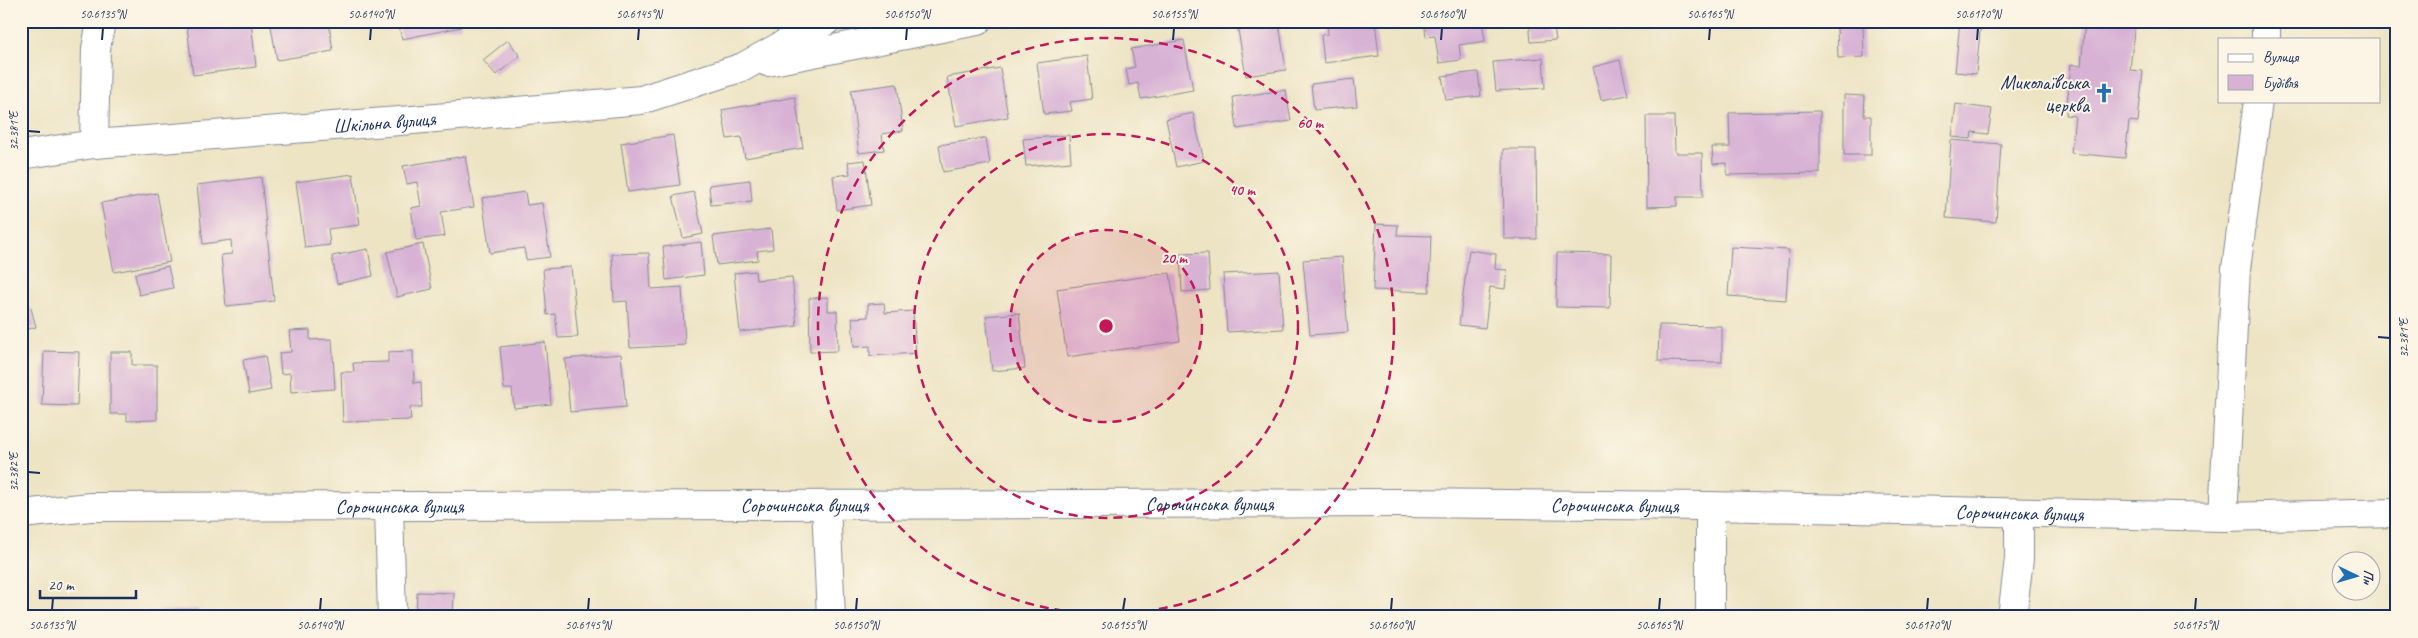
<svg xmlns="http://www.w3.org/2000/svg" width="2418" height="638" font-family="Caveat,sans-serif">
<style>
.building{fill:#d8b2d5}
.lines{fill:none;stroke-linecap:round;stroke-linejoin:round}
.minor-casing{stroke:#848a91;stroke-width:30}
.major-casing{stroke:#848a91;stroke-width:30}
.minor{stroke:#fff;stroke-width:28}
.major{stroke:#fff;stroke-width:28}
.ticks{fill:none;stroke:#1b2f5e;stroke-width:2}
.ring{fill:none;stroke:#c2185b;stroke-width:2.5;stroke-dasharray:9 6}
.labels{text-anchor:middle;stroke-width:4;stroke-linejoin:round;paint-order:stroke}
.poi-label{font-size:20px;fill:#1b2f5e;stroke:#fcf5e5;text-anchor:end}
.street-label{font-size:20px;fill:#1b2f5e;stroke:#fcf5e5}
.centre{fill:#c2185b;stroke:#fcf5e5;stroke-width:2.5}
.ring-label{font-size:15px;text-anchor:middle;font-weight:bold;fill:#c2185b;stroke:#fcf5e5;stroke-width:4;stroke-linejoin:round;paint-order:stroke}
.neatline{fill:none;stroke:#1b2f5e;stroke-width:2}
.ticks-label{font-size:12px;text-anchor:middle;fill:#1b2f5e}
</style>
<rect width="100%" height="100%" fill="#fcf5e5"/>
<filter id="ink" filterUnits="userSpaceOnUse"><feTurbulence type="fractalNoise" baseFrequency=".02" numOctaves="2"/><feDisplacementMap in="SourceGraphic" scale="10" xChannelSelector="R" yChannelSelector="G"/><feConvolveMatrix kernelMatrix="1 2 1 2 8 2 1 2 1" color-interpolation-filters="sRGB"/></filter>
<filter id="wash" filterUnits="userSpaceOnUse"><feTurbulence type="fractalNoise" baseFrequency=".0096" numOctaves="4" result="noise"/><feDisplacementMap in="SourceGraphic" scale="20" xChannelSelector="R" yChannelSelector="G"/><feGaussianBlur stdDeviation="1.12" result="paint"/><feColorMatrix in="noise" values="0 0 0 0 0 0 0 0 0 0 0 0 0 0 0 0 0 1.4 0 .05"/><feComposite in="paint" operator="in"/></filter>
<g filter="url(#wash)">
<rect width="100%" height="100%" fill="#ede4c4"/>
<g id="blocks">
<path class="building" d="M 227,21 L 251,21 L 256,67 L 193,75 L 187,26 Z
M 270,21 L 334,21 L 329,23 L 333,51 L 277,60 Z
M 398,21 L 460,21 L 461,27 L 402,39 Z
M 1327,21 L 1375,21 L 1379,56 L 1324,63 L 1321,35 L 1328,34 Z
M 1424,21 L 1482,21 L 1485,41 L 1459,45 L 1461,60 L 1439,63 L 1435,36 L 1426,37 Z
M 1529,21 L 1581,21 L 1582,24 L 1554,27 L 1556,40 L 1531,42 Z
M 1960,21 L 1981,21 L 1976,74 L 1955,72 Z
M 2085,21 L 2135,21 L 2130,70 L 2143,71 L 2138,122 L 2129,121 L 2125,158 L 2071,153 L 2075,116 L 2066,115 L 2071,64 L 2081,66 Z
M 1279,23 L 1286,70 L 1246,76 L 1238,30 Z
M 1863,24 L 1864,57 L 1838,58 L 1837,25 Z
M 508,40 L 520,56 L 496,75 L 483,60 Z
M 1184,40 L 1193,90 L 1141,99 L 1138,83 L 1129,85 L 1126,69 L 1135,67 L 1131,49 Z
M 1087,56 L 1092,99 L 1070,102 L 1072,111 L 1044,114 L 1037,63 Z
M 1543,58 L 1545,88 L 1496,91 L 1493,62 Z
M 1620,60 L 1628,95 L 1601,100 L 1593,67 Z
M 1000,68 L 1008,117 L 956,126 L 947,77 Z
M 1478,72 L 1481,96 L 1446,100 L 1442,76 Z
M 1354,79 L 1357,106 L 1314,110 L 1311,84 Z
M 897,84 L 903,131 L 882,134 L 884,150 L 859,153 L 851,90 Z
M 1286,90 L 1291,121 L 1237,129 L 1233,97 Z
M 1844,95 L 1865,96 L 1864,116 L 1871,116 L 1871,155 L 1844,155 Z
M 795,97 L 803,148 L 745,158 L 741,137 L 727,139 L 722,110 Z
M 1956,104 L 1992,109 L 1988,134 L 1972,132 L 1971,139 L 1952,137 Z
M 1820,111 L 1820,173 L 1727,175 L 1727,163 L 1713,164 L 1712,147 L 1730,147 L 1729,113 Z
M 1193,113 L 1204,161 L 1176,167 L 1166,119 Z
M 1646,116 L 1674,116 L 1675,153 L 1702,153 L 1703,197 L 1677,197 L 1677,206 L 1647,207 Z
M 673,135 L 680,185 L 628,192 L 621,143 Z
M 1069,135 L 1071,162 L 1026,166 L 1023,139 Z
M 986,138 L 990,164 L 943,172 L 939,145 Z
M 1951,140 L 2001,144 L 1996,222 L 1946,218 Z
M 1503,149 L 1536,149 L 1537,239 L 1504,239 Z
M 465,156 L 474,207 L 441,212 L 445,236 L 416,240 L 411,208 L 421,206 L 417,182 L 407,184 L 403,166 Z
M 865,160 L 871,205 L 837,210 L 833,176 L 850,174 L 848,162 Z
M 353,174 L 360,225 L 328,229 L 330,245 L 305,248 L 296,182 Z
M 261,177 L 274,301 L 226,306 L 221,255 L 232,254 L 231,240 L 203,244 L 197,185 Z
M 750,180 L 752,201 L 711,205 L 709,185 Z
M 525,192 L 527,205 L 542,203 L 550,257 L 526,260 L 524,248 L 490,253 L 482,198 Z
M 694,192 L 703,234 L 683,238 L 673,196 Z
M 157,193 L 170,262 L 114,272 L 101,203 Z
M 1376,224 L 1398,225 L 1397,235 L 1431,236 L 1429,292 L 1373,290 Z
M 771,229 L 773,249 L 757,251 L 758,260 L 717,265 L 713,236 Z
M 701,242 L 704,275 L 666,280 L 663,247 Z
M 423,244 L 432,289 L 397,297 L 387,252 Z
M 1731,247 L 1789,250 L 1786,300 L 1728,296 Z
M 368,249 L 373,276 L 337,284 L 332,256 Z
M 1469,250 L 1496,254 L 1495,269 L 1507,270 L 1505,289 L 1490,287 L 1485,328 L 1459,325 Z
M 649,253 L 651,289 L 682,287 L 685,345 L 630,348 L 627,301 L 614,302 L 612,254 Z
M 1208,253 L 1210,290 L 1182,292 L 1180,254 Z
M 1557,253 L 1611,254 L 1610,308 L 1556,307 Z
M 1342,257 L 1348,332 L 1310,335 L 1303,260 Z
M 168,266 L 173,288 L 139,295 L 135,274 Z
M 571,267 L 578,337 L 558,338 L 555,314 L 547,315 L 543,269 Z
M 755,271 L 756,280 L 792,277 L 797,326 L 740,332 L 734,273 Z
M 1279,271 L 1283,329 L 1227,332 L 1223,274 Z
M 1170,273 L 1180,341 L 1067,357 L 1057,289 Z
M 828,297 L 828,311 L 837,311 L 838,351 L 810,352 L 809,298 Z
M 884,303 L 885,313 L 913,311 L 916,353 L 870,356 L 870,346 L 854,347 L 852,318 L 868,317 L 868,304 Z
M 31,308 L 36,327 L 21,331 L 21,311 Z
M 1019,313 L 1025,368 L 992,371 L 986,316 Z
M 1659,325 L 1722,326 L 1722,362 L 1658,361 Z
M 310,330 L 310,340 L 332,339 L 335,389 L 291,392 L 290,373 L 281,374 L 279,353 L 291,352 L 289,331 Z
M 545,342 L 551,404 L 514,408 L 512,389 L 504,389 L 500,347 Z
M 44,351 L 79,352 L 77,406 L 42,405 Z
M 413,351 L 414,383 L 421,382 L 422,407 L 410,407 L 411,420 L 343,422 L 341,372 L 354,372 L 353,363 L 388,362 L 388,352 Z
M 110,352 L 132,352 L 132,365 L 157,365 L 157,420 L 127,421 L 127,414 L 110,414 Z
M 621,354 L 626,407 L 570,412 L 565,359 Z
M 265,356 L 271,390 L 249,394 L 243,360 Z
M 417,592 L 454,593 L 453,617 L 416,617 Z
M 198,609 L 199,617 L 139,617 L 139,612 Z
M 60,611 L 85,612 L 85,617 L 59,617 Z
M 1869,615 L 1907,615 L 1907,617 L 1869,617 Z"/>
</g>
</g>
<g filter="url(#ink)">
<use href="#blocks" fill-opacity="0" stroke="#848a91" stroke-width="1"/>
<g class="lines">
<defs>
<g id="minor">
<path d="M 2266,39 L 2266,21"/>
<path d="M 767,62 L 977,21"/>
<path d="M 94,144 L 96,49 L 101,21"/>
<path id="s1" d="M 21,155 L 94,144 L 413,120 L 641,100 L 743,67 L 826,21"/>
<path d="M 826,505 L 831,617"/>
<path d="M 389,507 L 392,617"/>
<path d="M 2223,517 L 2236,269 L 2258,101"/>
<path d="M 1710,617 L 1710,506"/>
<path d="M 2012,617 L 2019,559 L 2019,514"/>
</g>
<g id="major">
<path id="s2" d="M 21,514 L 91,507 L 1400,503 L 1710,506 L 2223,517 L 2397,513"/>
</g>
</defs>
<use href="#minor" class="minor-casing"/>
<use href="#major" class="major-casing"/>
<use href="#minor" class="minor"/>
<use href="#major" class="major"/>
</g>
</g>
<path class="ticks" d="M 102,40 L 103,28M 370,40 L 371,28M 638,40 L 639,28M 906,40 L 907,28M 1173,40 L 1174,28M 1441,40 L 1442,28M 1709,40 L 1710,28M 1977,40 L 1978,28M 28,131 L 40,132M 2378,337 L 2390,338M 28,472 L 40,473M 52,610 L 53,598M 320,610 L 321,598M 588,610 L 589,598M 856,610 L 857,598M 1123,610 L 1125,598M 1391,610 L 1392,598M 1659,610 L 1660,598M 1927,610 L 1928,598M 2195,610 L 2196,598"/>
<circle cx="1106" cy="326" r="96" fill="#c2185b" fill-opacity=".12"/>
<g class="ring">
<circle cx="1106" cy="326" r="96"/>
<circle cx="1106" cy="326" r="192"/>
<circle cx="1106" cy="326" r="288"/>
</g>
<defs>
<symbol id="church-bare" viewBox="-9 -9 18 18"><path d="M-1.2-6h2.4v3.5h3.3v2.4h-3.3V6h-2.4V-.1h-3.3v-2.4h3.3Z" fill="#1f6fb2" stroke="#fcf5e5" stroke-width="2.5" paint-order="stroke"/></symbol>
</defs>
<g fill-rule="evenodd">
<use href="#church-bare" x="2090" y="79" width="28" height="28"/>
</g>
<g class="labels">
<g class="poi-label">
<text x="2089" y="89">Миколаївська<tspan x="2089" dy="23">церква</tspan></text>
</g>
<g class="street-label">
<text dy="7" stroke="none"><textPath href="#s1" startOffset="365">Шкільна вулиця</textPath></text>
<text dy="7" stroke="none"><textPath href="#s2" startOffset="1189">Сорочинська вулиця</textPath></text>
<text dy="7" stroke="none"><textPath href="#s2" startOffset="784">Сорочинська вулиця</textPath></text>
<text dy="7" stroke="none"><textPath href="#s2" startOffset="1594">Сорочинська вулиця</textPath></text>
<text dy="7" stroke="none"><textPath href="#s2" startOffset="379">Сорочинська вулиця</textPath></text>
<text dy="7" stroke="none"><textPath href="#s2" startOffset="1999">Сорочинська вулиця</textPath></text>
</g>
</g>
<circle cx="1106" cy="326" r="8" class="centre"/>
<g class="ring-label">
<text x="1310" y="128">60 m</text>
<text x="1242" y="195">40 m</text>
<text x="1174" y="263">20 m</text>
</g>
<rect width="2418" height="638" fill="none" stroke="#fcf5e5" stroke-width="55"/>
<rect x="2218" y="38" width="162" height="65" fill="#fcf5e5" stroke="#a2a6af"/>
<rect x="2228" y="54" width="25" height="8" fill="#ffffff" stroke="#a2a6af"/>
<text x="2263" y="62" font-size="15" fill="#1b2f5e">Вулиця</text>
<rect x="2228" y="75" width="25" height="15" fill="#d8b2d5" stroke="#a2a6af"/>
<text x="2263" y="88" font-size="15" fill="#1b2f5e">Будівля</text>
<g transform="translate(2356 576) rotate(95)"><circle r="24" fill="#fcf5e5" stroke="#a2a6af"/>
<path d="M0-4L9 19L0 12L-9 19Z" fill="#1f6fb2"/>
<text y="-8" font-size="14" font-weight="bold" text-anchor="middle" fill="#1b2f5e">Пн</text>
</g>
<path d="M40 590v8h96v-8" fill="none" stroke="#1b2f5e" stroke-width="2.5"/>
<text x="48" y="590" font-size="15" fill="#1b2f5e" stroke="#fcf5e5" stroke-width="4" paint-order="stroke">20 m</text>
<rect x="28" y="28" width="2362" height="582" class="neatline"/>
<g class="ticks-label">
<text x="103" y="18">50.6135°N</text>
<text x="371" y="18">50.6140°N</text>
<text x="639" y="18">50.6145°N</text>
<text x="907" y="18">50.6150°N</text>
<text x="1174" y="18">50.6155°N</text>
<text x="1442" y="18">50.6160°N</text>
<text x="1710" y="18">50.6165°N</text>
<text x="1978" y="18">50.6170°N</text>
<text transform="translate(14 131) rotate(-90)" y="4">32.381°E</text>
<text transform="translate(2404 338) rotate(-90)" y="4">32.381°E</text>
<text transform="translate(14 472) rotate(-90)" y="4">32.382°E</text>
<text x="52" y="629">50.6135°N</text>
<text x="320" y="629">50.6140°N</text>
<text x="588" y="629">50.6145°N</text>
<text x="856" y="629">50.6150°N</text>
<text x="1123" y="629">50.6155°N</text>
<text x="1391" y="629">50.6160°N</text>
<text x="1659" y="629">50.6165°N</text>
<text x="1927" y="629">50.6170°N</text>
<text x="2195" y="629">50.6175°N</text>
</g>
</svg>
